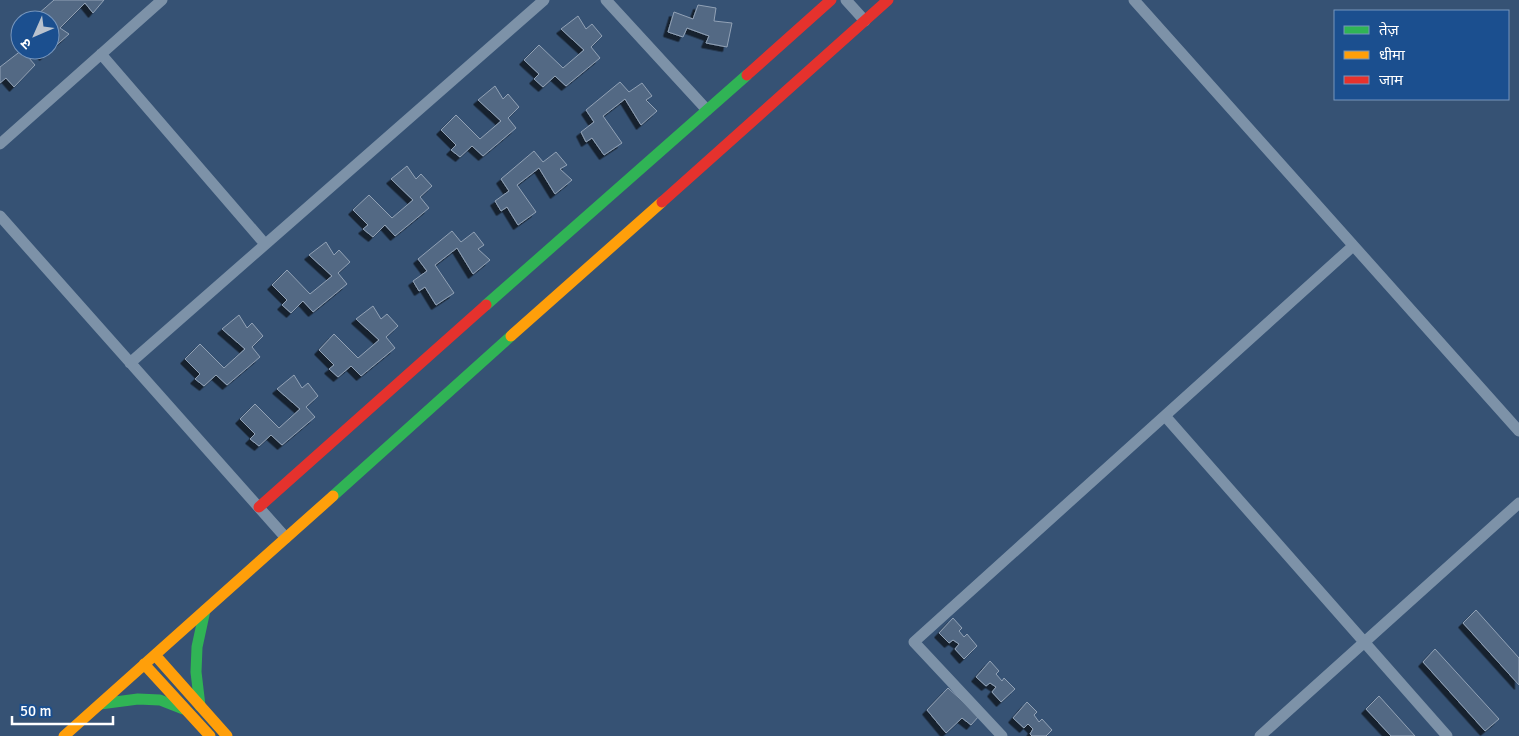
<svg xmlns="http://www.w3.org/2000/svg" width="1519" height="736" font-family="Signika,'Noto Sans Devanagari',sans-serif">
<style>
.building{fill:#526984;stroke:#92a2b6;filter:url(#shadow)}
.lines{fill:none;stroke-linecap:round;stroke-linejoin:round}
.street{stroke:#7d92a8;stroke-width:11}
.fast{stroke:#30b455;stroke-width:11}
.slow{stroke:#ff9f0a;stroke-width:11}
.jam{stroke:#e5322d;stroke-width:11}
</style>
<defs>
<filter id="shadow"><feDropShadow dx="-4.5" dy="4.5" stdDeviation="0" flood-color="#0009"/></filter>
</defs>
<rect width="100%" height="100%" fill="#365274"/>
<path class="building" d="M 54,0 L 104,0 L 93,13 L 85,3 L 60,28 L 69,34 L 44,56 L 38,50 L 50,50 L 50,20 L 43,20 L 37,15 Z
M 698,5 L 716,8 L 714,21 L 732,23 L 727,47 L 706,43 L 709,36 L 687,28 L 683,37 L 668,32 L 674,12 L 693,19 Z
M 578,16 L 586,29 L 592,24 L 602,36 L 591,47 L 600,58 L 566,86 L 555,76 L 543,87 L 534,79 L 539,74 L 524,60 L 539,45 L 563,68 L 584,50 L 561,29 Z
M 22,50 L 35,65 L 14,87 L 6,78 L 0,83 L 0,67 Z
M 620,82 L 629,92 L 642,83 L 652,96 L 646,100 L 657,111 L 641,125 L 625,99 L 603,116 L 622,143 L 604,155 L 592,138 L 586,142 L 581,132 L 594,122 L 586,110 Z
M 495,86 L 503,99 L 508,94 L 519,107 L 508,118 L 516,128 L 483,156 L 472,146 L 460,157 L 451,150 L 456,145 L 441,130 L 456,115 L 480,139 L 501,121 L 478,100 Z
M 534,151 L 543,162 L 556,152 L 567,165 L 560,169 L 572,180 L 555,194 L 539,168 L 517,185 L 536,212 L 518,225 L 507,207 L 501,211 L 495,201 L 509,191 L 501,179 Z
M 407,166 L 416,179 L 421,174 L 432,186 L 420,197 L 429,208 L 395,236 L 385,225 L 373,237 L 363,229 L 368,225 L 353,210 L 369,195 L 392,218 L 413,200 L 391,179 Z
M 452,231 L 461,242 L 474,232 L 484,245 L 478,249 L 490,260 L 473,274 L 457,248 L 435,265 L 454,293 L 436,305 L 425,287 L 419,291 L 413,281 L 427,271 L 418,259 Z
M 326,242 L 334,255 L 339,250 L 350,262 L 338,273 L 347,284 L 313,312 L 303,301 L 291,313 L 282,305 L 287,300 L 272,285 L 287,270 L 310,294 L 332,276 L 309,255 Z
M 373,306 L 381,319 L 387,314 L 398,326 L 386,337 L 395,348 L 361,376 L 351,366 L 338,377 L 329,369 L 334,365 L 319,350 L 334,334 L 358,358 L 379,340 L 356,319 Z
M 239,315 L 247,328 L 252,323 L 263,336 L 252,347 L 260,357 L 227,385 L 216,375 L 204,386 L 195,379 L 200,374 L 185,359 L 200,344 L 224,368 L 245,349 L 222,329 Z
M 294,375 L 302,388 L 308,383 L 318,396 L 306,407 L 315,417 L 282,445 L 271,435 L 259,446 L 250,439 L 255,434 L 240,419 L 255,404 L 279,428 L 300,409 L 277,389 Z
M 1476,610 L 1519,658 L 1519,685 L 1463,623 Z
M 953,618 L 962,628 L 959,631 L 964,637 L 967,634 L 977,646 L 964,659 L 955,649 L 959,644 L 953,640 L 949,643 L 939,633 Z
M 1435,649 L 1499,719 L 1485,731 L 1423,662 Z
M 990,661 L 999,671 L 996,674 L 1002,681 L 1004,678 L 1015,689 L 1001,702 L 992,692 L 996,687 L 990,683 L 986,686 L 976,677 Z
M 948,688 L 979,716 L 971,725 L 962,718 L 946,733 L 927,710 Z
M 1379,696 L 1415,736 L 1391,736 L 1366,709 Z
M 1027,702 L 1037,712 L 1034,715 L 1039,722 L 1042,719 L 1052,730 L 1046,736 L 1032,736 L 1030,734 L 1033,729 L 1028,724 L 1024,728 L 1013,718 Z"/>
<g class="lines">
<path class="street" d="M 606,0 L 707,110
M 846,0 L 865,21
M 1134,0 L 1519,431
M 101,54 L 265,244
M 0,144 L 162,0
M 0,216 L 286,538
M 130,363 L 544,0
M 1165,416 L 1447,736
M 1002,736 L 914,642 L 1353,246
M 1260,736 L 1519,503"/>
<path class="fast" d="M 486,305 L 747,75
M 333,496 L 511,336
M 100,704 L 138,699 L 160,700 L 183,709
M 200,706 L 196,672 L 197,647 L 205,610"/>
<path class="slow" d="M 511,336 L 662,202
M 155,655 L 227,736
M 144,664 L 210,736
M 64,736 L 333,496"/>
<path class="jam" d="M 747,75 L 831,0
M 662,202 L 888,0
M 259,507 L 486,305"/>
</g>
<rect x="1334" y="10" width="175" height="90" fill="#1b4f8f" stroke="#7695bc"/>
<rect x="1344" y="26" width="25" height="8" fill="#30b455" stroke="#7695bc"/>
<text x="1379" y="35" font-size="15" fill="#ffffff">तेज़</text>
<rect x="1344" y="51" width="25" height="8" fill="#ff9f0a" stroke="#7695bc"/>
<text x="1379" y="60" font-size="15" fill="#ffffff">धीमा</text>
<rect x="1344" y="76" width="25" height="8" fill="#e5322d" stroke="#7695bc"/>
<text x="1379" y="85" font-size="15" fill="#ffffff">जाम</text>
<g transform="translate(35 35) rotate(225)"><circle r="24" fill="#1b4f8f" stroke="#7695bc"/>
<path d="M0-4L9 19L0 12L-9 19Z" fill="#b9c2ce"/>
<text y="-8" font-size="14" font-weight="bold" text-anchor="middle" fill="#ffffff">उ</text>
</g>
<path d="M12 716v8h101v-8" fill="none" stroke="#ffffff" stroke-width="2.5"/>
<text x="20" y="716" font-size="15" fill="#ffffff" stroke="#1b4f8f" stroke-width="4" paint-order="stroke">50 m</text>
</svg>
